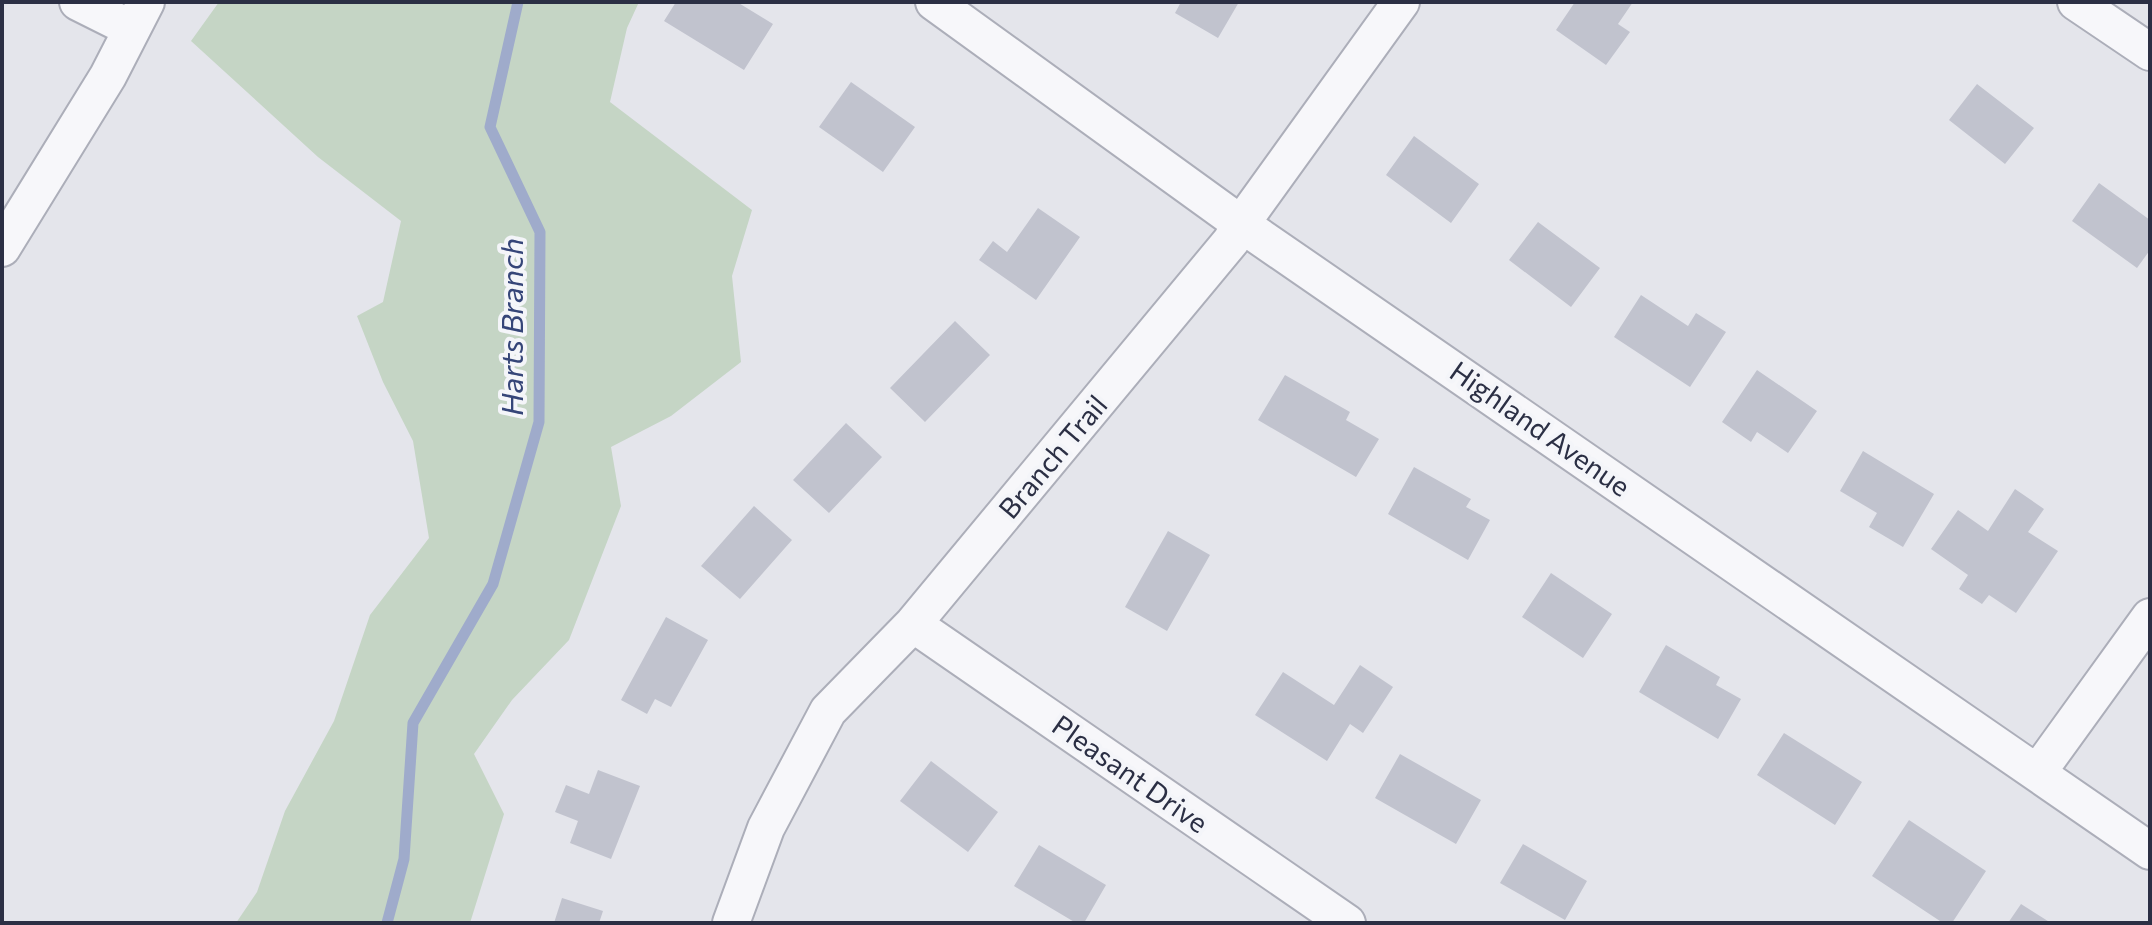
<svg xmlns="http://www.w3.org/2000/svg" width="2152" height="925" font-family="Commissioner,sans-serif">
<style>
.green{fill:#c5d5c5}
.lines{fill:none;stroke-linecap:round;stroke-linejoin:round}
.stream{stroke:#9fabcb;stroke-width:11}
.building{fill:#c1c3ce}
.minor-casing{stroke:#acaeb9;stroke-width:40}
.minor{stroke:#f7f7fa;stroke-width:36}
.labels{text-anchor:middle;stroke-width:8;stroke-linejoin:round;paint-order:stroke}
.street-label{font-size:28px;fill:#2b2f44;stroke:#f4f5f9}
.water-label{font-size:30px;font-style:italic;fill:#354578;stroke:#f4f5f9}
</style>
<rect width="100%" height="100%" fill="#e4e5eb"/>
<path class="green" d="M 219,2 L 639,2 L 627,28 L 610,102 L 752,210 L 732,276 L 741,362 L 671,416 L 611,447 L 621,506 L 569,640 L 512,700 L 474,754 L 504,814 L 470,923 L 236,923 L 257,892 L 285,811 L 334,721 L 370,615 L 429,538 L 413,441 L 383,382 L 357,316 L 383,302 L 401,221 L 318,157 L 191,41 Z"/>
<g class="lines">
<path class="stream" d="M 387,923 L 404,859 L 413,723 L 493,584 L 539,422 L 540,232 L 490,127 L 518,2"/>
</g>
<path class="building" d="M 676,2 L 737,2 L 773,24 L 744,70 L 664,21 Z
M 1181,2 L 1239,2 L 1218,38 L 1175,13 Z
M 1575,2 L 1633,2 L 1618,24 L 1630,32 L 1606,65 L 1556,30 Z
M 851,82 L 915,127 L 883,172 L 819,127 Z
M 1977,84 L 2034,128 L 2005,164 L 1949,120 Z
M 1414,136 L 1479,184 L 1451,223 L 1386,175 Z
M 2099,183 L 2150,220 L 2150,250 L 2137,268 L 2072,221 Z
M 1038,208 L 1080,237 L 1036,300 L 979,260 L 993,241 L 1007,252 Z
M 1538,222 L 1600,268 L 1571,307 L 1509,260 Z
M 1641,295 L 1688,326 L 1696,313 L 1726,332 L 1690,387 L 1614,337 Z
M 955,321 L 990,355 L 925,422 L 890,388 Z
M 1757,370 L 1817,411 L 1788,453 L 1757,432 L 1751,442 L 1722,422 Z
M 1285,375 L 1350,412 L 1346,420 L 1379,439 L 1356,477 L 1258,420 Z
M 846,423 L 882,457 L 829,513 L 793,480 Z
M 1863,451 L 1934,494 L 1903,547 L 1869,527 L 1877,513 L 1840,491 Z
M 1414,467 L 1471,499 L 1466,507 L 1490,520 L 1468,560 L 1388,514 Z
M 2015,489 L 2044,509 L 2028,532 L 2058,551 L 2016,613 L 1989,595 L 1982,604 L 1959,589 L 1968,575 L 1931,549 L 1958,510 L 1988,531 Z
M 754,506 L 792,540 L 740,599 L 701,566 Z
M 1168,531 L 1210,555 L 1167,631 L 1125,607 Z
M 1551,573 L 1612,614 L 1583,658 L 1522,617 Z
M 666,617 L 708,640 L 671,707 L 655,699 L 647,714 L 621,700 Z
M 1666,645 L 1720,677 L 1716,685 L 1741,699 L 1718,739 L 1639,692 Z
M 1360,665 L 1393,687 L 1363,733 L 1350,724 L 1327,761 L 1255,715 L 1283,672 L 1334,705 Z
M 1784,733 L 1862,782 L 1835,825 L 1757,775 Z
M 1400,754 L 1481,800 L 1456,844 L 1375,798 Z
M 931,761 L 998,812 L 968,852 L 900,801 Z
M 598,770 L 640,786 L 611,859 L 570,843 L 578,821 L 555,812 L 566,785 L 589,794 Z
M 1909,820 L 1986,871 L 1952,923 L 1943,923 L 1872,876 Z
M 1523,844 L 1587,881 L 1565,920 L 1500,883 Z
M 1039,845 L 1106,885 L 1084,923 L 1076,923 L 1014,886 Z
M 562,898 L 603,911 L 599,923 L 554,923 Z
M 2021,904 L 2051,923 L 2008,923 Z"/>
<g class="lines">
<defs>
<path id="minor" d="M 78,2 L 132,29
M 934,2 L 1241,224 L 2150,851
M 2076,2 L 2150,52
M 2,248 L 108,76 L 146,2
M 913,624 L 1347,923
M 2038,772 L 2150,617
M 731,923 L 766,828 L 828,711 L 913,624 L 1231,241 L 1241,224 L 1401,2"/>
</defs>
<use href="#minor" class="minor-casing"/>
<use href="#minor" class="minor"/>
</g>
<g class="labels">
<g class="street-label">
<text transform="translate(1540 429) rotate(35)" y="10">Highland Avenue</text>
<text transform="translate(1053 457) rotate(-50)" y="10">Branch Trail</text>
<text transform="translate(1130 774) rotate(35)" y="10">Pleasant Drive</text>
</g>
<g class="water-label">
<text transform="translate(513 327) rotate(-90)" y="10">Harts Branch</text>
</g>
</g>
<rect width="2152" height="925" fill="none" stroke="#2b2f44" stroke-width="8"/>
</svg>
